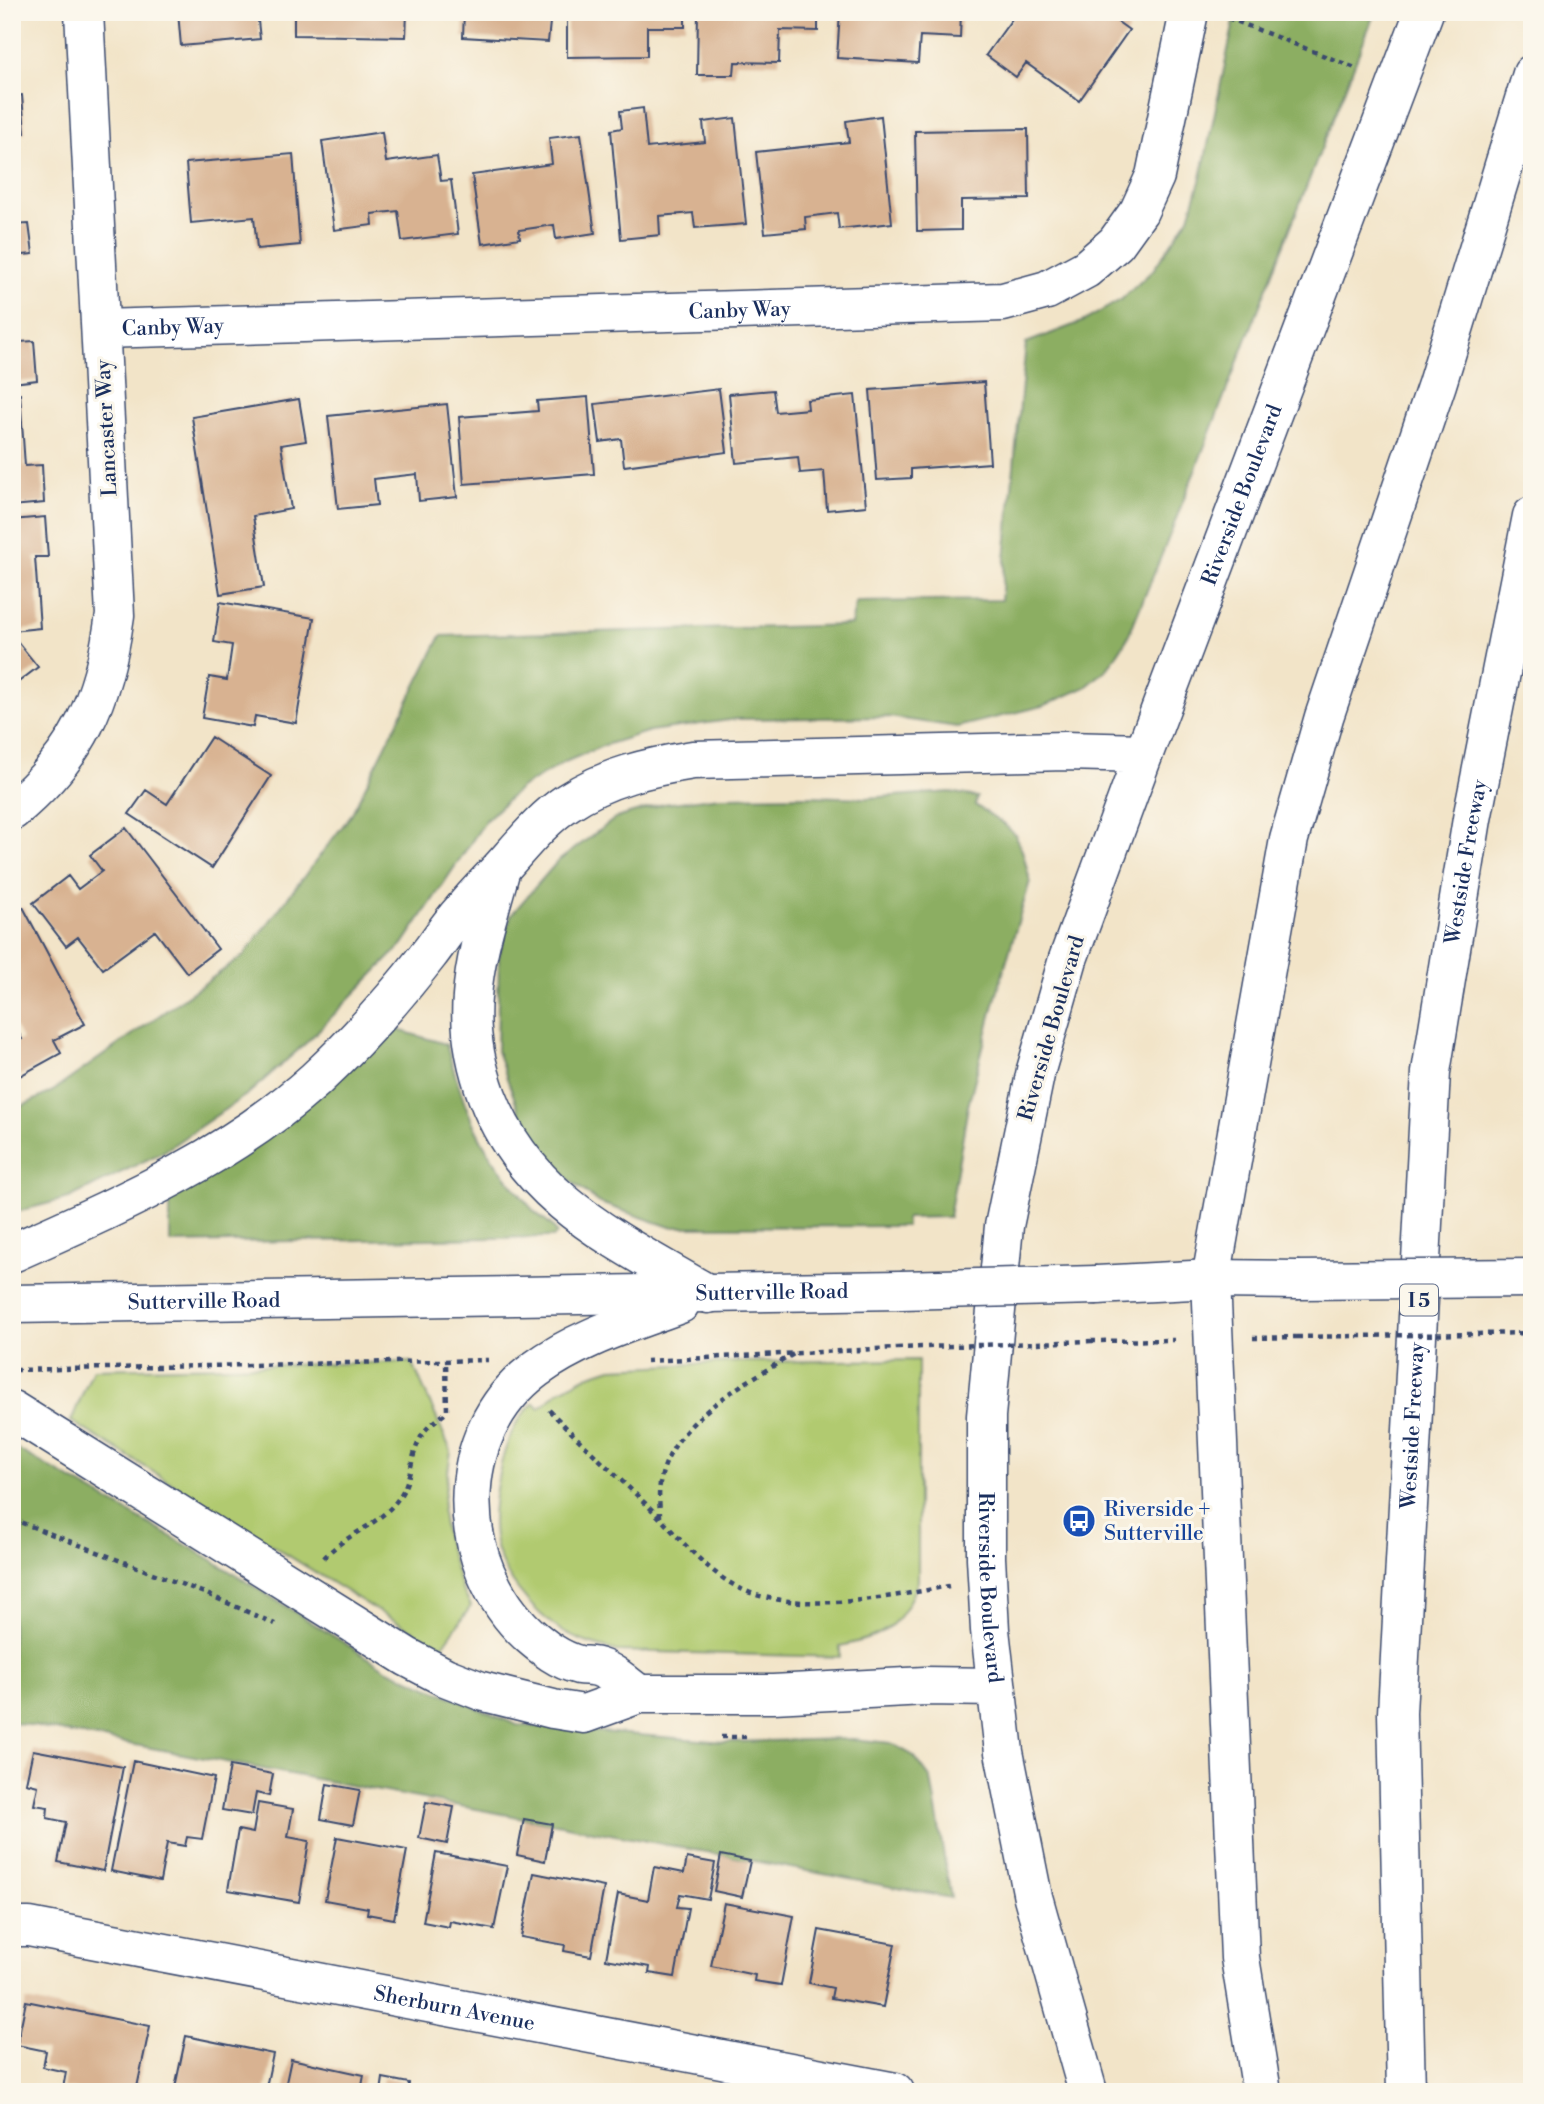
<svg xmlns="http://www.w3.org/2000/svg" width="1544" height="2104" font-family="'Libre Bodoni',serif">
<style>
.green{fill:#b1ca70;stroke:#667c67;stroke-width:2}
.forest{fill:#8cae62;stroke:#546e60;stroke-width:2}
.building{fill:#d8b291}
.lines{fill:none;stroke-linecap:round;stroke-linejoin:round}
.minor-casing{stroke:#3b4a6e;stroke-width:41}
.tertiary-casing{stroke:#3b4a6e;stroke-width:41}
.secondary-casing{stroke:#3b4a6e;stroke-width:41}
.motorway-casing{stroke:#3b4a6e;stroke-width:41}
.path{stroke:#3b4a6e;stroke-width:4.5;stroke-dasharray:5 5;stroke-linecap:butt}
.minor{stroke:#fff;stroke-width:38}
.tertiary{stroke:#fff;stroke-width:38}
.secondary{stroke:#fff;stroke-width:38}
.motorway{stroke:#fff;stroke-width:38}
.secondary-bridge-casing{stroke:#3b4a6e;stroke-width:41;stroke-linecap:butt}
.path-bridge{stroke:#3b4a6e;stroke-width:4.5;stroke-dasharray:5 5;stroke-linecap:butt}
.secondary-bridge{stroke:#fff;stroke-width:38}
.labels{text-anchor:middle;stroke-width:6;stroke-linejoin:round;paint-order:stroke}
.shield{fill:#fbf7ec;stroke:#5e6b89;stroke-width:2}
.shield-label{font-size:19px;font-weight:bold;fill:#1b2f5e}
.street-label{font-size:21px;fill:#1b2f5e;stroke:#fbf7ec}
.transit-label{font-size:21px;fill:#164399;stroke:#fbf7ec;text-anchor:start}
</style>
<rect width="100%" height="100%" fill="#fbf7ec"/>
<filter id="ink" filterUnits="userSpaceOnUse"><feTurbulence type="fractalNoise" baseFrequency=".0143" numOctaves="2"/><feDisplacementMap in="SourceGraphic" scale="14" xChannelSelector="R" yChannelSelector="G"/><feConvolveMatrix kernelMatrix="1 2 1 2 8 2 1 2 1" color-interpolation-filters="sRGB"/></filter>
<filter id="wash" filterUnits="userSpaceOnUse"><feTurbulence type="fractalNoise" baseFrequency=".00686" numOctaves="4" result="noise"/><feDisplacementMap in="SourceGraphic" scale="28" xChannelSelector="R" yChannelSelector="G"/><feGaussianBlur stdDeviation="1.57" result="paint"/><feColorMatrix in="noise" values="0 0 0 0 0 0 0 0 0 0 0 0 0 0 0 0 0 1.4 0 .05"/><feComposite in="paint" operator="in"/></filter>
<g filter="url(#wash)">
<rect width="100%" height="100%" fill="#f2e4c8"/>
<path class="green" d="M 918,1360 L 918,1581 C 901,1625 886,1637 840,1646 L 840,1657 L 617,1651 C 598,1646 578,1641 562,1631 C 533,1612 498,1572 494,1537 C 491,1517 495,1492 499,1473 C 505,1446 513,1421 534,1403 L 540,1408 L 559,1391 L 587,1376 L 611,1368 L 739,1362 Z
M 412,1362 L 451,1451 L 442,1513 L 446,1539 L 462,1589 L 471,1606 L 442,1647 L 378,1611 L 71,1421 L 93,1369 Z"/>
<path class="forest" d="M 1236,12 L 1375,12 L 1167,542 L 1127,639 L 1108,668 L 1086,687 L 1043,706 L 957,727 L 889,717 L 737,719 L 650,731 L 605,745 L 565,762 L 519,789 L 486,820 L 403,944 L 306,1043 L 249,1093 L 163,1152 L 69,1198 L 12,1213 L 12,1111 L 53,1091 L 243,956 L 351,815 L 441,636 L 851,625 L 856,602 L 1001,600 L 1026,343 L 1084,321 L 1122,299 L 1153,270 L 1189,217 L 1201,178 Z
M 950,792 L 977,797 L 975,805 L 1003,823 L 1016,836 L 1023,853 L 1030,881 L 994,1004 L 968,1106 L 949,1217 L 906,1218 L 906,1226 L 670,1227 L 600,1203 L 556,1170 L 522,1119 L 497,1051 L 499,955 L 511,915 L 557,862 L 616,818 L 663,804 L 720,797 L 810,796 L 866,798 Z
M 391,1028 L 446,1044 C 459,1088 472,1133 500,1169 C 511,1183 522,1198 534,1211 C 542,1219 553,1223 557,1234 L 553,1237 L 170,1243 L 170,1197 Z
M 12,1446 L 207,1557 L 388,1670 L 517,1725 L 724,1742 L 853,1739 L 891,1743 L 914,1756 L 931,1779 L 951,1898 L 12,1722 Z"/>
<g id="blocks">
<path class="building" d="M 178,12 L 257,12 L 260,39 L 181,46 Z
M 294,12 L 407,12 L 406,37 L 294,35 Z
M 464,12 L 551,12 L 548,42 L 463,37 Z
M 567,12 L 685,12 L 685,27 L 647,27 L 647,56 L 567,57 Z
M 698,12 L 818,12 L 818,31 L 780,30 L 779,63 L 735,62 L 734,75 L 697,75 Z
M 840,12 L 961,12 L 960,38 L 920,36 L 918,63 L 837,58 Z
M 1017,12 L 1078,12 L 1089,20 L 1094,12 L 1104,12 L 1129,30 L 1079,101 L 1026,63 L 1016,77 L 986,55 Z
M 22,95 L 25,133 L 12,134 L 12,96 Z
M 643,108 L 647,148 L 705,142 L 703,122 L 735,118 L 746,224 L 695,228 L 693,213 L 659,216 L 660,235 L 621,239 L 611,130 L 622,128 L 620,111 Z
M 881,116 L 892,223 L 839,229 L 837,213 L 805,217 L 806,229 L 765,233 L 756,152 L 849,142 L 846,121 Z
M 1028,129 L 1029,199 L 961,200 L 961,230 L 917,231 L 915,131 Z
M 382,132 L 386,162 L 437,155 L 441,181 L 451,180 L 458,234 L 402,241 L 398,211 L 372,214 L 373,225 L 334,230 L 322,141 Z
M 581,134 L 595,233 L 556,239 L 554,225 L 519,230 L 520,238 L 482,244 L 472,175 L 552,164 L 549,138 Z
M 293,154 L 300,245 L 257,249 L 254,217 L 191,223 L 186,163 Z
M 29,224 L 33,254 L 12,256 L 12,225 Z
M 12,280 L 14,280 L 20,342 L 34,341 L 37,380 L 12,383 Z
M 984,382 L 990,463 L 911,469 L 911,478 L 877,480 L 870,390 Z
M 719,389 L 727,452 L 624,466 L 621,439 L 600,442 L 595,404 Z
M 773,390 L 776,412 L 808,409 L 807,400 L 855,395 L 866,506 L 827,510 L 824,471 L 800,473 L 798,457 L 736,463 L 729,394 Z
M 12,394 L 20,394 L 25,466 L 42,465 L 44,503 L 12,506 Z
M 588,397 L 594,474 L 464,484 L 459,417 L 538,411 L 537,401 Z
M 299,399 L 306,441 L 281,445 L 291,509 L 253,516 L 264,587 L 220,594 L 192,417 Z
M 447,404 L 457,497 L 419,501 L 417,474 L 374,479 L 377,505 L 338,509 L 328,416 Z
M 45,517 L 48,557 L 35,557 L 40,628 L 12,631 L 12,520 Z
M 220,602 L 314,618 L 296,723 L 255,716 L 253,727 L 202,718 L 209,677 L 227,680 L 232,645 L 214,642 Z
M 14,637 L 38,667 L 12,687 L 12,639 Z
M 211,737 L 271,776 L 212,868 L 129,814 L 146,790 L 167,804 Z
M 126,828 L 218,949 L 187,973 L 155,931 L 103,969 L 78,937 L 66,946 L 33,903 L 68,876 L 78,889 L 102,871 L 90,855 Z
M 23,907 L 85,1024 L 54,1040 L 61,1053 L 14,1079 L 12,1044 L 22,1039 L 12,1021 L 12,912 Z
M 33,1750 L 123,1767 L 103,1871 L 58,1862 L 66,1822 L 47,1818 L 48,1807 L 34,1805 L 38,1786 L 26,1783 Z
M 133,1761 L 214,1778 L 202,1839 L 187,1837 L 185,1846 L 167,1843 L 160,1881 L 111,1871 Z
M 230,1766 L 273,1774 L 269,1796 L 256,1793 L 252,1815 L 222,1810 Z
M 327,1784 L 360,1790 L 353,1825 L 321,1819 Z
M 12,1790 L 18,1791 L 14,1815 L 12,1815 Z
M 426,1802 L 454,1807 L 447,1844 L 419,1838 Z
M 258,1803 L 293,1809 L 288,1837 L 309,1841 L 299,1902 L 228,1890 L 238,1830 L 253,1833 Z
M 524,1819 L 552,1824 L 545,1861 L 517,1855 Z
M 337,1837 L 407,1850 L 394,1919 L 367,1914 L 368,1908 L 325,1900 Z
M 436,1853 L 507,1866 L 494,1929 L 450,1921 L 449,1927 L 423,1922 Z
M 721,1855 L 750,1861 L 742,1897 L 714,1891 Z
M 687,1858 L 715,1863 L 708,1899 L 680,1894 L 677,1907 L 688,1908 L 675,1977 L 649,1973 L 650,1967 L 606,1959 L 618,1894 L 648,1900 L 654,1867 L 684,1873 Z
M 534,1873 L 604,1887 L 591,1956 L 564,1951 L 565,1945 L 521,1937 Z
M 724,1903 L 794,1916 L 781,1985 L 754,1981 L 755,1975 L 711,1966 Z
M 819,1930 L 895,1944 L 883,2007 L 831,1998 L 833,1988 L 809,1983 Z
M 26,2001 L 150,2026 L 136,2092 L 75,2092 L 76,2090 L 63,2088 L 66,2072 L 43,2067 L 46,2051 L 17,2045 Z
M 186,2036 L 273,2054 L 265,2092 L 174,2092 Z
M 291,2059 L 364,2075 L 361,2092 L 284,2092 Z
M 383,2078 L 409,2083 L 408,2092 L 381,2092 Z"/>
</g>
</g>
<g filter="url(#ink)">
<use href="#blocks" fill-opacity="0" stroke="#3b4a6e" stroke-width="2"/>
<g class="lines">
<defs>
<g id="minor">
<path id="s1" d="M 101,329 L 1003,302 L 1047,290 L 1086,269 L 1116,243 L 1139,211 L 1155,176 L 1189,12"/>
<path d="M 12,811 C 79,755 103,701 115,615 L 84,12"/>
<path id="s2" d="M 12,1927 L 29,1927 L 895,2092"/>
</g>
<g id="tertiary">
<path id="s3" d="M 1144,753 L 1424,12"/>
</g>
<g id="secondary">
<path d="M 500,872 C 489,913 475,954 472,997 C 469,1030 476,1066 487,1096 C 527,1201 617,1240 708,1294"/>
<path id="s4" d="M 12,1253 C 119,1205 227,1159 315,1080 C 356,1042 394,999 429,954 C 440,940 449,925 461,912 C 473,897 487,883 500,869 C 521,846 542,819 568,802 C 606,777 649,767 693,760 L 1065,751 L 1144,753 L 1068,959 L 1036,1070 L 1004,1226 L 986,1416 L 986,1558 L 990,1630 L 1004,1752 L 1033,1897 L 1088,2092"/>
<path d="M 1097,1285 L 1211,1279 L 1297,1280"/>
<path id="s5" d="M 12,1304 L 901,1290"/>
<path d="M 12,1410 L 407,1657 L 445,1677 L 481,1691 L 553,1709 L 584,1714 L 639,1694 L 773,1694 L 925,1686 L 996,1687"/>
<path d="M 639,1694 C 627,1686 613,1672 600,1668 C 593,1665 585,1666 579,1665 C 559,1660 544,1648 529,1635 C 453,1565 449,1433 536,1369 C 578,1338 632,1322 680,1304"/>
</g>
<g id="motorway">
<path d="M 1262,2092 L 1240,1958 L 1211,1279 L 1289,839 L 1324,717 L 1437,384 L 1532,74"/>
<path id="s6" d="M 1406,2092 L 1397,1713 L 1431,1072 L 1472,819 L 1532,516"/>
</g>
</defs>
<use href="#minor" class="minor-casing"/>
<use href="#tertiary" class="tertiary-casing"/>
<use href="#secondary" class="secondary-casing"/>
<use href="#motorway" class="motorway-casing"/>
<path class="path" d="M 1228,18 L 1358,69
M 1253,1338 L 1297,1337
M 1091,1341 L 1174,1340
M 646,1361 L 897,1348
M 15,1370 L 488,1360
M 549,1410 C 581,1443 615,1474 648,1506 C 682,1539 715,1586 764,1597 C 824,1610 890,1597 949,1586
M 660,1517 C 660,1506 658,1495 660,1484 C 670,1420 747,1382 797,1352
M 12,1519 L 207,1594 L 275,1624
M 324,1558 C 346,1533 382,1525 400,1496 C 412,1478 410,1458 420,1439 C 425,1427 437,1420 447,1412 L 446,1361
M 721,1737 L 748,1737"/>
<use href="#minor" class="minor"/>
<use href="#tertiary" class="tertiary"/>
<use href="#secondary" class="secondary"/>
<use href="#motorway" class="motorway"/>
<defs>
<path id="secondary-bridge" d="M 1297,1280 L 1532,1278
M 901,1290 L 1097,1285"/>
</defs>
<use href="#secondary-bridge" class="secondary-bridge-casing"/>
<path class="path-bridge" d="M 1297,1337 L 1532,1333
M 897,1348 L 1091,1341"/>
<use href="#secondary-bridge" class="secondary-bridge"/>
</g>
</g>
<defs>
<symbol id="bus-disc" viewBox="-11 -11 22 22"><circle r="9.5" fill="#1a4fb4" stroke="#fbf7ec"/><path d="M-5-6H5V4H4V6H2V4H-2V6H-4V4H-5ZM-3.5-4V0h7V-4ZM-3.5 1.2v1.5H-2V1.2ZM2 1.2v1.5H3.5V1.2Z" fill="#fff"/></symbol>
</defs>
<g fill-rule="evenodd">
<use href="#bus-disc" x="1060" y="1502" width="38" height="38"/>
</g>
<g class="labels">
<rect class="shield" x="1400" y="1284.5" width="38" height="31" rx="5"/>
<g class="shield-label">
<text x="1419" y="1307">I 5</text>
</g>
<g class="street-label">
<text dy="7" stroke="none"><textPath href="#s1" startOffset="639">Canby Way</textPath></text>
<text dy="7" stroke="none"><textPath href="#s1" startOffset="72">Canby Way</textPath></text>
<text transform="translate(106 428) rotate(-93)" y="7">Lancaster Way</text>
<text dy="7" stroke="none"><textPath href="#s3" startOffset="276">Riverside Boulevard</textPath></text>
<text dy="7" stroke="none"><textPath href="#s6" startOffset="1234">Westside Freeway</textPath></text>
<text transform="translate(1051 1028) rotate(-74)" y="7">Riverside Boulevard</text>
<text dy="7" stroke="none"><textPath href="#s5" startOffset="760">Sutterville Road</textPath></text>
<text dy="7" stroke="none"><textPath href="#s5" startOffset="192">Sutterville Road</textPath></text>
<text dy="7" stroke="none"><textPath href="#s6" startOffset="667">Westside Freeway</textPath></text>
<text dy="7" stroke="none"><textPath href="#s4" startOffset="2168">Riverside Boulevard</textPath></text>
<text dy="7" stroke="none"><textPath href="#s2" startOffset="450">Sherburn Avenue</textPath></text>
</g>
<g class="transit-label">
<text x="1104" y="1516">Riverside +<tspan x="1104" dy="24">Sutterville</tspan></text>
</g>
</g>
<rect width="1544" height="2104" fill="none" stroke="#fbf7ec" stroke-width="42"/>
</svg>
